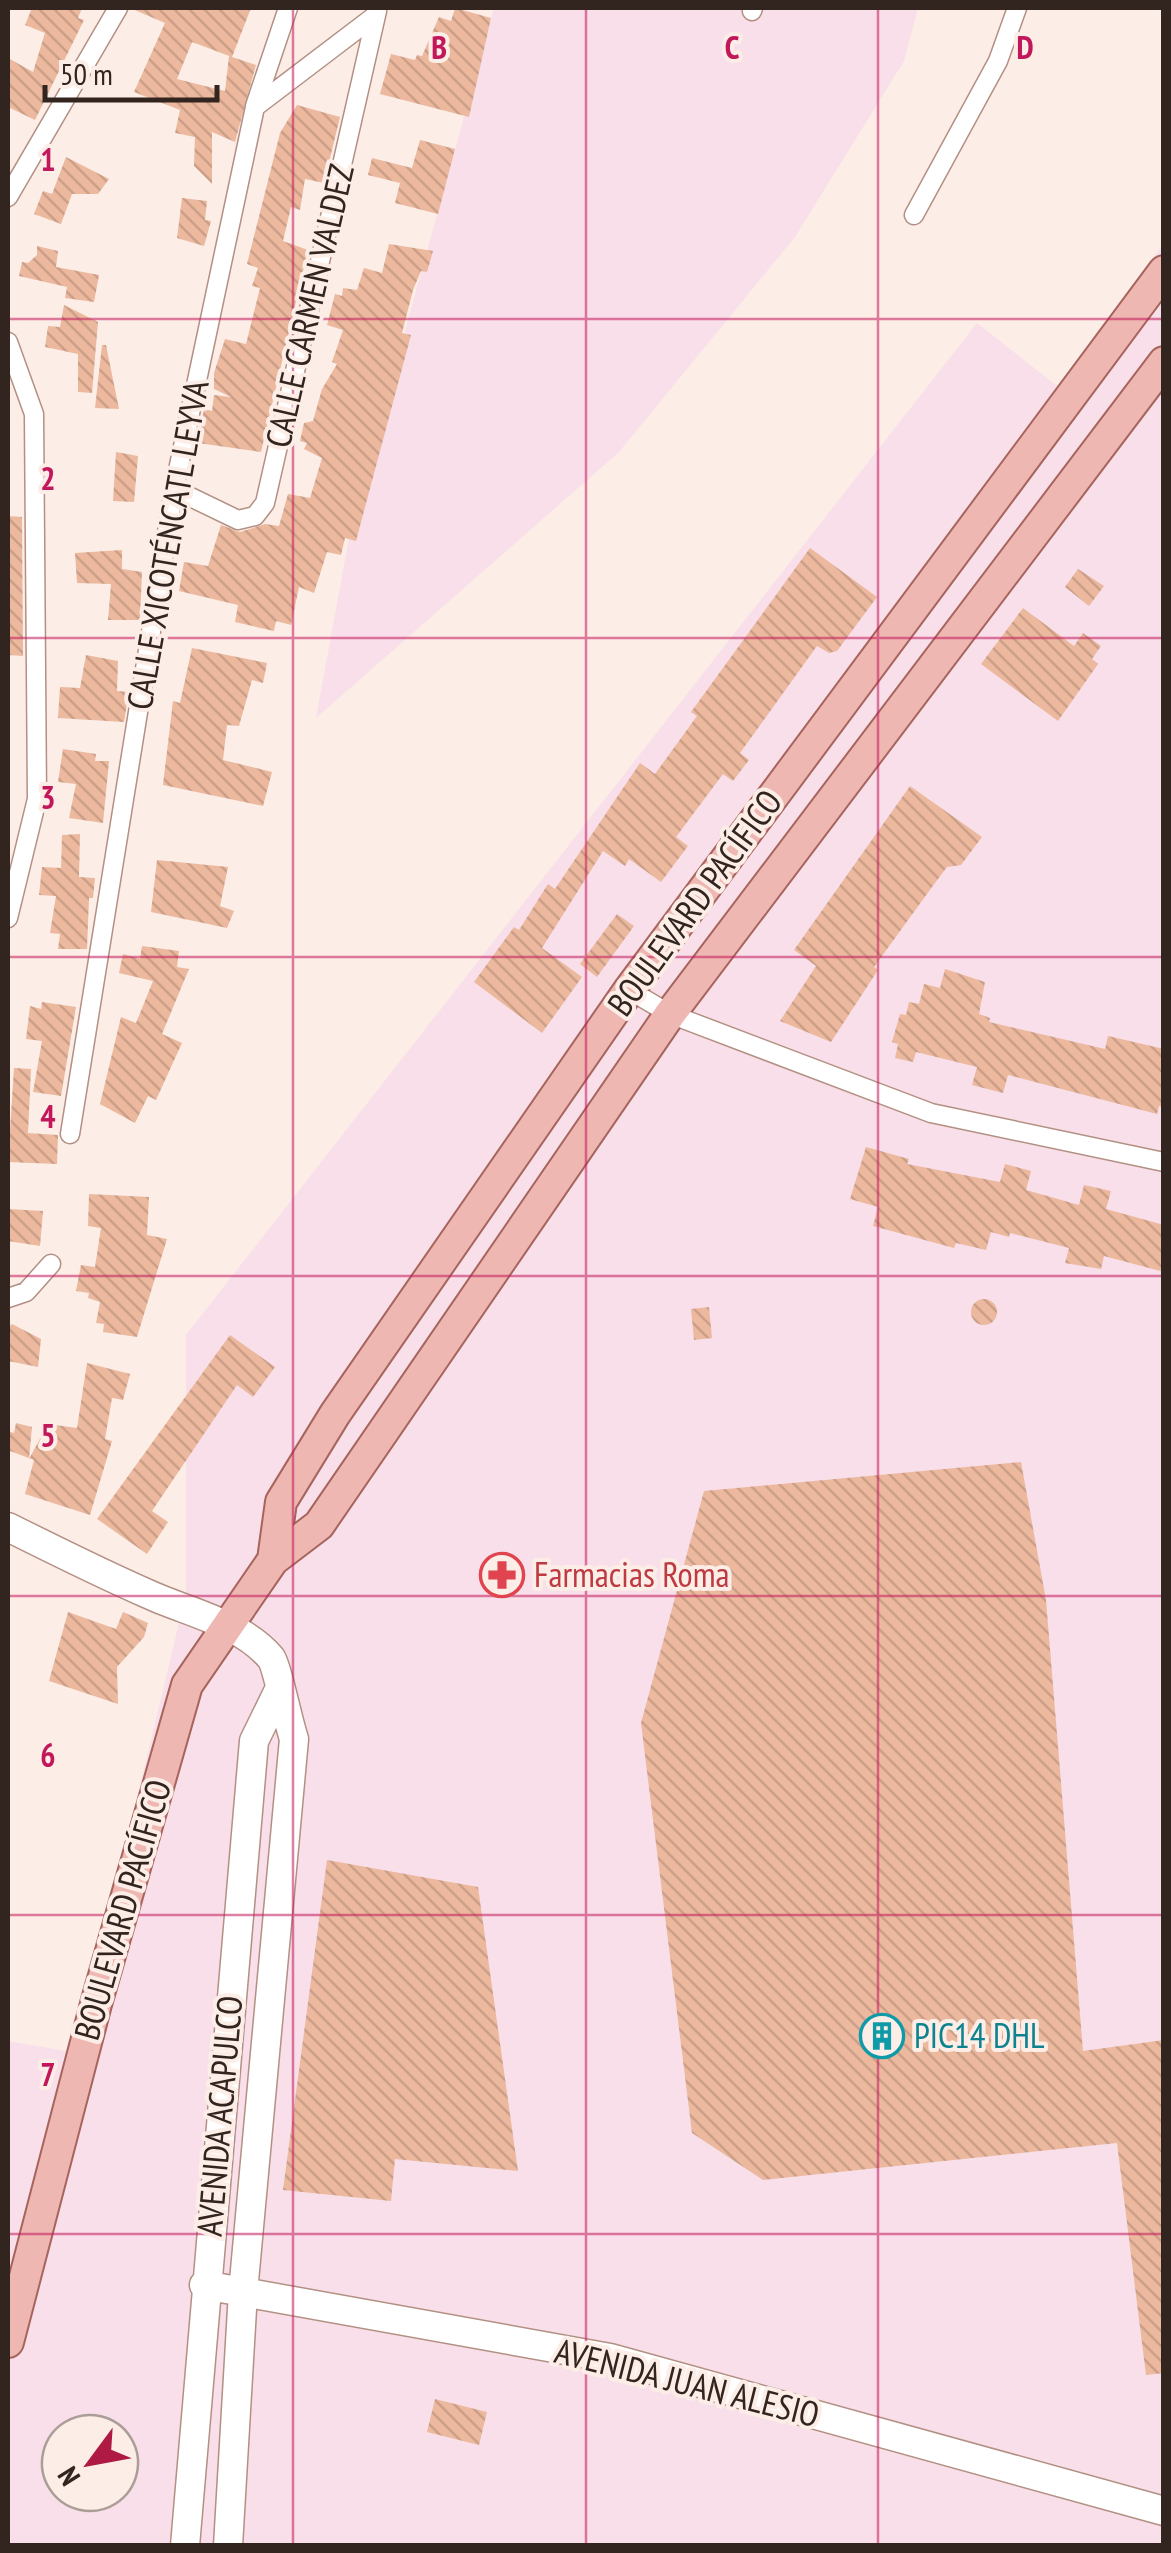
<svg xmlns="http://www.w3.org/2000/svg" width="1171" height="2553" font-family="'PT Sans Narrow',sans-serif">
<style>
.industrial{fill:#f8dfe9;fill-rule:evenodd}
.building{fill:url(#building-back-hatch)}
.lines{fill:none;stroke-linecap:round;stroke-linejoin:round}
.street-casing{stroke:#b39083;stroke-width:21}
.secondary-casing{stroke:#b39083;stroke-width:31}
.primary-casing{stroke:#a6645d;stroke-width:34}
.street{stroke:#fff;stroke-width:18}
.secondary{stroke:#fff;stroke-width:28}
.primary{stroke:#efb7b2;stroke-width:30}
.grid{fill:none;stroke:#c2185b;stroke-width:2.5;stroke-opacity:0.55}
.labels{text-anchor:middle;stroke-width:8;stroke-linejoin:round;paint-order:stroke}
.street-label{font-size:35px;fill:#32241f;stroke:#fcede7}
.health-label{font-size:35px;fill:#be3a42;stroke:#fcede7;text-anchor:start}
.culture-label{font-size:35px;fill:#0d838f;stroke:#fcede7;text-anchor:start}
.grid-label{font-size:32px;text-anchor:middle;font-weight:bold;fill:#c2185b;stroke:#fcede7;stroke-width:8;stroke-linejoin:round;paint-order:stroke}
</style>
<defs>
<pattern id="building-back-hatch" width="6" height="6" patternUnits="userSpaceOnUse" patternTransform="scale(2.5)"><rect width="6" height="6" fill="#ecb99e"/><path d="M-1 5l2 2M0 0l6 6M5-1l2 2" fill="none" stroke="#cb9f88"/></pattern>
</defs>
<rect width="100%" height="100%" fill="#fcede7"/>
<path class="industrial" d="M 494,8 L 918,8 L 904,61 L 795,237 L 619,452 L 316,718 L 351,527 Z
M 1163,244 L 1163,2545 L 8,2545 L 8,2041 L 66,2051 L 88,2003 L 186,1594 L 186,1335 L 977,323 L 1057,386 ZM 60,2433 L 120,2433 L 120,2493 L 60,2493 Z"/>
<path class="building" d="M 32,8 L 82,8 L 78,18 L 84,20 L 35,120 L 8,107 L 8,58 L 33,72 L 45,33 L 25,25 Z
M 130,8 L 251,8 L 232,57 L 192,42 L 177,79 L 225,91 L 229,56 L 256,65 L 235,142 L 212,132 L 212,184 L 194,166 L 195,137 L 175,133 L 180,110 L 134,92 L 165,23 Z
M 455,8 L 491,18 L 469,117 L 380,94 L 391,54 L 415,60 L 417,55 L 422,56 L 439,17 L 451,21 Z
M 297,105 L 340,117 L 324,183 L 305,179 L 300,210 L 291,207 L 283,241 L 308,250 L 261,452 L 198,443 L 204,409 L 212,411 L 214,395 L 231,397 L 214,389 L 214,373 L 225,339 L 246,344 L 260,288 L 252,286 L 258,268 L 247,264 L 280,133 Z
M 420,140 L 455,149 L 438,214 L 395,203 L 400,183 L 368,175 L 372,158 L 412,168 Z
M 66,157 L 109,179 L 98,194 L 72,194 L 61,224 L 34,214 L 43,191 L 52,194 Z
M 182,198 L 207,201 L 205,220 L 211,221 L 204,246 L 177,238 Z
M 389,244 L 433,251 L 427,272 L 421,271 L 413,290 L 402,333 L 411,335 L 356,541 L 345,538 L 341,555 L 327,552 L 314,593 L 299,587 L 291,625 L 276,621 L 274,631 L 235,622 L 238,605 L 179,591 L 184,562 L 208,566 L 221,525 L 240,532 L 265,524 L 279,526 L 288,494 L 310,498 L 322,458 L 304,449 L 307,443 L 300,441 L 304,423 L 313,421 L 322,389 L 337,364 L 332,362 L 343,330 L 327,325 L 335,294 L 342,296 L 343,288 L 357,290 L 364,268 L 382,273 Z
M 37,246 L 58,251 L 56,267 L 99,275 L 94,302 L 65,298 L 67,287 L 19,276 L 22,262 L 28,263 L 37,255 Z
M 64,305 L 98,322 L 92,393 L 78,392 L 78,354 L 45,347 L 48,326 L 60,327 Z
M 102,345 L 106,345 L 119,409 L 95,408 Z
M 116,452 L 138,456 L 134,502 L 113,501 Z
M 8,516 L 22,517 L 23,656 L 8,655 Z
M 810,548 L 877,597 L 837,651 L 829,653 L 817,646 L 740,753 L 749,760 L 733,781 L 723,774 L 676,837 L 688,846 L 661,882 L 629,859 L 625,866 L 603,851 L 542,948 L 582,977 L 542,1033 L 474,982 L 514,927 L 519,930 L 548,884 L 555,889 L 640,763 L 655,774 L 697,716 L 691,712 Z
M 122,550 L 122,569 L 142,572 L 140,620 L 108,620 L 111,584 L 77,583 L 75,553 Z
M 1078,569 L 1104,586 L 1089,606 L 1065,587 Z
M 1023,608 L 1074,646 L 1083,633 L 1101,646 L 1092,659 L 1098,664 L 1058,721 L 981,664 Z
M 192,648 L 267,663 L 263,683 L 252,680 L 239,726 L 227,725 L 223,760 L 272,772 L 263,806 L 163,785 L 173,701 L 180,703 Z
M 86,655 L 118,661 L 117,691 L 129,692 L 124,722 L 58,718 L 60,687 L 80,688 Z
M 63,749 L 96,754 L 95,761 L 109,761 L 103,823 L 69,818 L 76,784 L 58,782 Z
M 910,786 L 982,837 L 961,865 L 947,867 L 932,887 L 874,967 L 878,970 L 831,1042 L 780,1021 L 816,966 L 794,950 Z
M 80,834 L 79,877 L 95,878 L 93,898 L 89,898 L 87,949 L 58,949 L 60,934 L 50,933 L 56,896 L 39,895 L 42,867 L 61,868 L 62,835 Z
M 157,860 L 228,867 L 220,906 L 234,911 L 227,928 L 151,912 Z
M 617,914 L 634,926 L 597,977 L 580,964 Z
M 142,946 L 179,951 L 177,967 L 189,969 L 162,1034 L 182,1043 L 156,1100 L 148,1096 L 135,1123 L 100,1104 L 121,1017 L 136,1023 L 153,981 L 119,973 L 123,954 L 140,959 Z
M 945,969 L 985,982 L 979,1014 L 990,1018 L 989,1022 L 1105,1049 L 1108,1036 L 1164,1049 L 1164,1107 L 1159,1106 L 1157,1114 L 1008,1075 L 1003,1093 L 972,1085 L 977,1067 L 916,1052 L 913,1062 L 895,1058 L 898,1044 L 892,1042 L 900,1014 L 906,1015 L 909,1002 L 919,1004 L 924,984 L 940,988 Z
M 42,1002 L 76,1007 L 61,1096 L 33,1092 L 42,1041 L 26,1039 L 30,1006 L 41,1009 Z
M 14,1068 L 31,1069 L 28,1133 L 58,1135 L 57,1164 L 8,1162 Z
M 866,1147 L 909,1159 L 907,1164 L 1000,1182 L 1005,1164 L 1031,1171 L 1026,1190 L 1079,1205 L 1084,1185 L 1111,1191 L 1106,1209 L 1164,1225 L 1164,1272 L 1104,1256 L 1101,1269 L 1065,1263 L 1069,1248 L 1010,1233 L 1009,1237 L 991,1232 L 986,1250 L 956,1243 L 954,1248 L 873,1226 L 878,1207 L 850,1199 Z
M 89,1194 L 149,1197 L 147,1235 L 167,1239 L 137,1337 L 103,1332 L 104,1324 L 96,1323 L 100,1302 L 88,1298 L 89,1293 L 76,1291 L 81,1265 L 95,1267 L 101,1228 L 88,1226 Z
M 8,1209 L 43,1211 L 40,1246 L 8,1241 Z
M971 1312a13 13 0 1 1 26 0a13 13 0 1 1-26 0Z
M 709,1307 L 712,1338 L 694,1340 L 691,1309 Z
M 12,1324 L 41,1339 L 38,1367 L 8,1361 L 8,1328 Z
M 230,1335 L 275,1367 L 253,1397 L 237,1385 L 152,1511 L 168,1522 L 147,1554 L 97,1519 Z
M 87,1363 L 130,1374 L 123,1400 L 112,1398 L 105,1439 L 112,1441 L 90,1515 L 25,1494 L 34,1460 L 10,1451 L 8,1449 L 8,1431 L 14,1433 L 16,1423 L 32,1427 L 29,1459 L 48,1424 L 77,1428 Z
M 1021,1462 L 1046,1600 L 1083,2051 L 1164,2040 L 1164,2373 L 1146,2375 L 1117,2143 L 763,2180 L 692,2133 L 641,1723 L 704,1491 Z
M 68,1612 L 116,1629 L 123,1612 L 148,1623 L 144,1637 L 117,1667 L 118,1704 L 49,1681 Z
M 327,1860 L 478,1887 L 518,2171 L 395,2159 L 391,2201 L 283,2190 Z
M 435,2399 L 487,2412 L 479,2445 L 427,2432 Z"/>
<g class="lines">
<defs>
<path id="street" d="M 752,11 L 753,8
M 255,106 L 288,8
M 8,197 L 118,8
M 914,215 L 998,61 L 1017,8
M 8,342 L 34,414 L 37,799 L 8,918
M 174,489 L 238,520 L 255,516 L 265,503 L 377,11
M 629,990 L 670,1014 L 931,1113 L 1164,1162
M 70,1134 L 174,489 L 255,107 L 376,15
M 8,1298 L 26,1292 L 51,1264"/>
<path id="secondary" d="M 8,1527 C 54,1550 100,1573 148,1594 C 187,1612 242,1623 271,1658 C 277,1666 288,1722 294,1739 L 243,2292 L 228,2546
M 204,2285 L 610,2358 L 1164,2511
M 185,2546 L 254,1741 L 278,1692"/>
<path id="primary" d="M 273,1560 L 281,1502 L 335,1414 L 629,990 L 1164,271
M 8,2342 L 96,2004 L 187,1685 L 273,1560 L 319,1525 L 670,1014 L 1164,362"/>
</defs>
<use href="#street" class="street-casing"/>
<use href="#secondary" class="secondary-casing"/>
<use href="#primary" class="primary-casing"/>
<use href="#street" class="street"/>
<use href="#secondary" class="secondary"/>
<use href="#primary" class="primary"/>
</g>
<path class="grid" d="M 293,8 L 293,2546M 586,8 L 586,2546M 878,8 L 878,2546M 8,319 L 1164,319M 8,638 L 1164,638M 8,957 L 1164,957M 8,1276 L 1164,1276M 8,1596 L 1164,1596M 8,1915 L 1164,1915M 8,2234 L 1164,2234"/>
<defs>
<symbol id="pharmacy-ring" viewBox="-11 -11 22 22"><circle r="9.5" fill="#fcede7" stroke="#e0444e" stroke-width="1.5"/><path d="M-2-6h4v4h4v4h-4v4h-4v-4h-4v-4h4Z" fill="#e0444e"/></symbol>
<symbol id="building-ring" viewBox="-11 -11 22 22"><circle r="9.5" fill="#fcede7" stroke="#0f9aa8" stroke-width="1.5"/><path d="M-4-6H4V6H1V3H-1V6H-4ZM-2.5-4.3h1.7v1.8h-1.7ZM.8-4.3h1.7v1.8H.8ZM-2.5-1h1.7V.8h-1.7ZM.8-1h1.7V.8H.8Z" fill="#0f9aa8"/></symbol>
</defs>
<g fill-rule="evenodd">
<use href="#pharmacy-ring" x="477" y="1550" width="50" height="50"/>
<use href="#building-ring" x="857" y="2011" width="50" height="50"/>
</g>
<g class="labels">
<g class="street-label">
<text transform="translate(310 306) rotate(-77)" y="12">CALLE CARMEN VALDEZ</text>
<text transform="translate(168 545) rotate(-80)" y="12">CALLE XICOTÉNCATL LEYVA</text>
<text transform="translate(695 903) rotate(-54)" y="12">BOULEVARD PACÍFICO</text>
<text transform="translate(123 1910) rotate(-74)" y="12">BOULEVARD PACÍFICO</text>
<text transform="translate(220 2116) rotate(-85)" y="12">AVENIDA ACAPULCO</text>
<text transform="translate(687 2383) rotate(14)" y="12">AVENIDA JUAN ALESIO</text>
</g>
<g class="health-label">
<text x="534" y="1587">Farmacias Roma</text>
</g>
<g class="culture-label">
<text x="914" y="2048">PIC14 DHL</text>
</g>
</g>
<g class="grid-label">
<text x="439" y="59">B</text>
<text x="732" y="59">C</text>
<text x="1025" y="59">D</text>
<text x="48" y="171">1</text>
<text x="48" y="490">2</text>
<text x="48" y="809">3</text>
<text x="48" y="1128">4</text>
<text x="48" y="1447">5</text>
<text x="48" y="1767">6</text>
<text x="48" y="2086">7</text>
</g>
<rect width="1171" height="2553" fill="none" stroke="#32241f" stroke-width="20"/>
<g transform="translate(90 2463) rotate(238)"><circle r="48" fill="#fcede7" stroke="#ab9d97" stroke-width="2.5"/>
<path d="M0-8L18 38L0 25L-18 38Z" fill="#ae1a43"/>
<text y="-15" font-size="28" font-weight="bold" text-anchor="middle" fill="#32241f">N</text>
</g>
<path d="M45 85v15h172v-15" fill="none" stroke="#32241f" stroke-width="5"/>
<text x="60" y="85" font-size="30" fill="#32241f" stroke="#fcede7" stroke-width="8" paint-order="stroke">50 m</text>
</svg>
